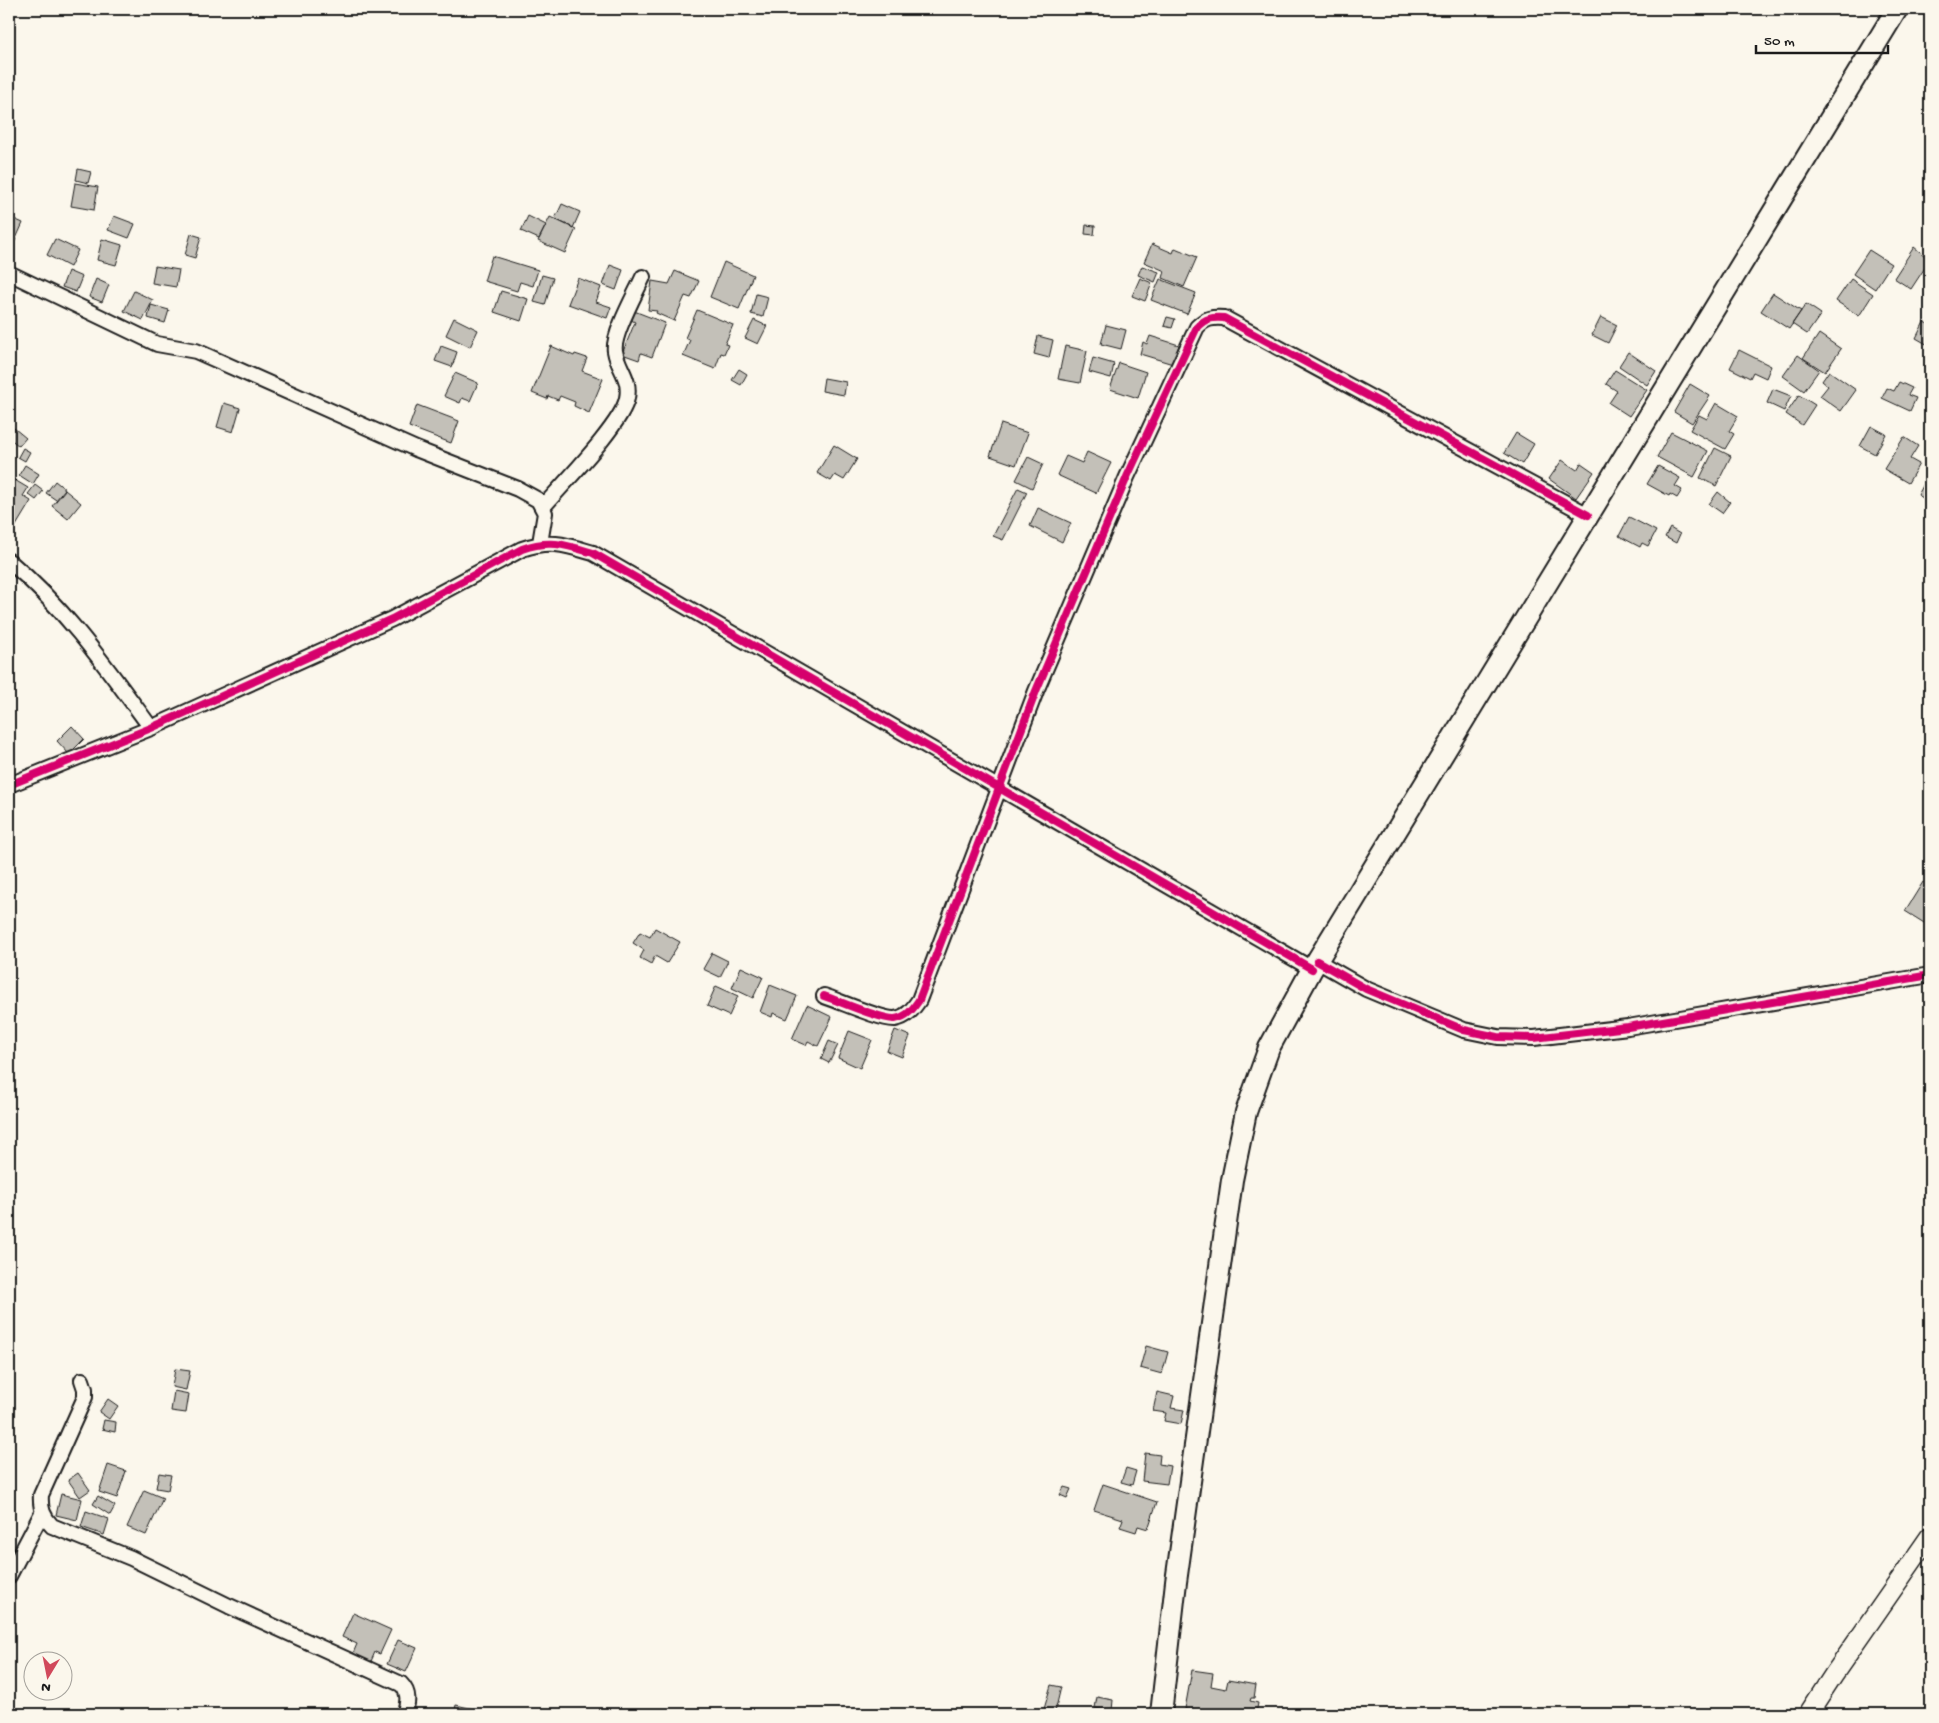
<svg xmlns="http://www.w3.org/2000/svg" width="1939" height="1723" font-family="'Gochi Hand',sans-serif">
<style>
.building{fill:#c3c0b8;stroke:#1c1c1c}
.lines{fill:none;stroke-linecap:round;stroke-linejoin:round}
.minor-casing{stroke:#1c1c1c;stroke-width:18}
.tertiary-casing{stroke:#1c1c1c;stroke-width:21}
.secondary-casing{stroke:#1c1c1c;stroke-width:24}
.minor{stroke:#fbf7ec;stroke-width:14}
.tertiary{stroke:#fbf7ec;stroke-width:18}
.secondary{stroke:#fbf7ec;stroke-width:20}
.cycleway-casing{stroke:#fbf7ec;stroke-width:11}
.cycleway{stroke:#d6006c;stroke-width:8}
</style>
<rect width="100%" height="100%" fill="#fbf7ec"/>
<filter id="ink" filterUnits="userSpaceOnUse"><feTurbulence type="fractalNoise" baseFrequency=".02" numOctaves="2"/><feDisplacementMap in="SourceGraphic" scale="10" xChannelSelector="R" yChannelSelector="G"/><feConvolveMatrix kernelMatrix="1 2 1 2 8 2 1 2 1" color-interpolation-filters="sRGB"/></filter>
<g filter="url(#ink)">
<path class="building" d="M 78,169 L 91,172 L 88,183 L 76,180 Z
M 75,183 L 98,187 L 94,210 L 71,206 Z
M 562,204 L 580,212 L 573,228 L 555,219 Z
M 114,216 L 135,224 L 129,238 L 108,230 Z
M 528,216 L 546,225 L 539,239 L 521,231 Z
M 550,217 L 576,229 L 565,253 L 538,241 Z
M 14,219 L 23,223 L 14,243 L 9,241 L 9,230 Z
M 1086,225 L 1095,226 L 1094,235 L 1085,234 Z
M 191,234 L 201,237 L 195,258 L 185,255 Z
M 55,239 L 78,250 L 70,267 L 47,255 Z
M 102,239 L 122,245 L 116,265 L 97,260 Z
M 1152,244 L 1173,253 L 1175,248 L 1197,257 L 1184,287 L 1163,278 L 1165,271 L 1144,262 Z
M 1914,247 L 1930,260 L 1911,289 L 1894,278 Z
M 1869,250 L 1891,264 L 1875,289 L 1853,274 Z
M 492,256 L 538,270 L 533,286 L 520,282 L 517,291 L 484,281 Z
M 724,262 L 753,275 L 739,309 L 710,297 Z
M 610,265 L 623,270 L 616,290 L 603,285 Z
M 155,266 L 179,270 L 176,287 L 152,283 Z
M 1142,266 L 1159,272 L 1155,282 L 1138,275 Z
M 68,271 L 82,277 L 76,292 L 62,287 Z
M 675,271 L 699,281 L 691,298 L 685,296 L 674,321 L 656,313 L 657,311 L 648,310 L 652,281 L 669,284 Z
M 542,275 L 553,278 L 545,305 L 534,302 Z
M 578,278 L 601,287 L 596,302 L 611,307 L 607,318 L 568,304 Z
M 1140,278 L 1152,283 L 1145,301 L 1132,296 Z
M 96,279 L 109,285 L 102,302 L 89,297 Z
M 1160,279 L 1196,293 L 1187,314 L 1151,300 Z
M 1851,279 L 1873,294 L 1859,316 L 1836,301 Z
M 134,291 L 153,300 L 143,320 L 124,311 Z
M 501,291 L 528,299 L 521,321 L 494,312 Z
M 1773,293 L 1801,311 L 1789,329 L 1761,311 Z
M 756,294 L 768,297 L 763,317 L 751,314 Z
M 1806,304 L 1821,314 L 1807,334 L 1792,324 Z
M 151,305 L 169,310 L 165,323 L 148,318 Z
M 697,310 L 733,325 L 725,344 L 728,345 L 724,354 L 721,353 L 715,369 L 683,356 L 690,340 L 685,338 Z
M 634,311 L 665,323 L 652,357 L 641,353 L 639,360 L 622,354 L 635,322 L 631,320 Z
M 1167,317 L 1175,319 L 1172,328 L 1164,326 Z
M 1601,317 L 1617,325 L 1608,343 L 1592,335 Z
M 454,318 L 478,330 L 470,347 L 446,335 Z
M 754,320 L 767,326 L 758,344 L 745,338 Z
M 1924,322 L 1930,325 L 1930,346 L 1916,338 Z
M 1106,325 L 1126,330 L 1121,349 L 1101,344 Z
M 1819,334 L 1841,349 L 1825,372 L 1803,358 Z
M 1038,336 L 1053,340 L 1049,358 L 1034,354 Z
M 1150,336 L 1179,345 L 1173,364 L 1140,354 L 1143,342 L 1147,344 Z
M 441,346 L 457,352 L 452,367 L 435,361 Z
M 551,346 L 574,356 L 575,354 L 587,358 L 582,371 L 603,379 L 589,413 L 574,406 L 575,402 L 560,396 L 558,400 L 548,396 L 547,399 L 532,393 Z
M 1065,346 L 1087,351 L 1080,383 L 1058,379 Z
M 1739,350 L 1771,366 L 1766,378 L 1753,372 L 1750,378 L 1730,368 Z
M 1628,352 L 1656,371 L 1647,385 L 1619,366 Z
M 1798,355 L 1819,370 L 1804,391 L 1783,376 Z
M 1093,358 L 1114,364 L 1111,378 L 1089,372 Z
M 1119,363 L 1146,372 L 1138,398 L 1110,389 Z
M 739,369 L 747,374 L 741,385 L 732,380 Z
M 1615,370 L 1647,390 L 1629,416 L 1609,403 L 1617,391 L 1606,384 Z
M 1829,371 L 1856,390 L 1841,411 L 1820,396 L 1828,386 L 1822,381 Z
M 455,373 L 478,383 L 470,401 L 462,398 L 460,403 L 444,396 Z
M 824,378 L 846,382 L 844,395 L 822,391 Z
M 1899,382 L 1912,388 L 1908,395 L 1916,398 L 1910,411 L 1882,398 L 1887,388 L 1894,391 Z
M 1690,384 L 1710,396 L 1692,423 L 1674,412 Z
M 1773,389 L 1791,396 L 1784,411 L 1767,403 Z
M 1799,395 L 1815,405 L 1802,425 L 1786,414 Z
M 224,403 L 240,408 L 233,432 L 217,427 Z
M 1716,403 L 1738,416 L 1729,431 L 1734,434 L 1725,449 L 1690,430 L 1699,415 L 1707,419 Z
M 417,405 L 459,421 L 451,443 L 409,427 Z
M 9,424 L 26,438 L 19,446 L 9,438 Z
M 1001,424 L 1028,433 L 1016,465 L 990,456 Z
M 1871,426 L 1886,434 L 1875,454 L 1860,446 Z
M 1671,432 L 1708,451 L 1694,477 L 1657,457 Z
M 1516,433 L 1534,444 L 1522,464 L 1504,453 Z
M 1904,437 L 1918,446 L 1910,459 L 1919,464 L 1908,483 L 1884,469 Z
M 834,445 L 857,459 L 844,480 L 835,475 L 831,481 L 817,473 Z
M 23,448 L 30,452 L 25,461 L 18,457 Z
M 1715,448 L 1731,456 L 1716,486 L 1700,478 Z
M 1087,452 L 1111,463 L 1096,493 L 1057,475 L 1066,456 L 1082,463 Z
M 1028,457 L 1043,464 L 1032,488 L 1016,480 Z
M 1562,460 L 1577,470 L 1581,463 L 1594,472 L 1576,498 L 1549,479 Z
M 25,465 L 39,474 L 33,484 L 19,475 Z
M 1658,466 L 1680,478 L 1675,486 L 1682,490 L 1677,498 L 1670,494 L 1669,496 L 1647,484 Z
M 13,479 L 28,488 L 23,496 L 31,501 L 11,534 L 9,533 L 9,505 L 13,497 L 9,495 L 9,486 Z
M 55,481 L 65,489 L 56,500 L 46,493 Z
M 1925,482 L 1930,485 L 1930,502 L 1918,495 Z
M 35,485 L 43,491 L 36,500 L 28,494 Z
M 1018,488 L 1027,492 L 1003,540 L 993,536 Z
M 65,490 L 81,503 L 68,519 L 52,506 Z
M 1718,492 L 1730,502 L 1722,513 L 1709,504 Z
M 1038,508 L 1071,523 L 1062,542 L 1030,526 Z
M 1629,517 L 1656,531 L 1648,546 L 1642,543 L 1640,547 L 1619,536 Z
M 1670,528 L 1680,534 L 1676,543 L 1665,537 Z
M 72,726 L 84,739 L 69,754 L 57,741 Z
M 1923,882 L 1930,886 L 1930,923 L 1929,926 L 1905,911 Z
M 655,928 L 680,942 L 667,963 L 655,956 L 651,964 L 640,958 L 644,950 L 633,943 L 640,932 L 650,937 Z
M 712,953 L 728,961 L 720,977 L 703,969 Z
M 741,967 L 763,977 L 753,998 L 732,988 Z
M 770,985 L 797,996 L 787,1019 L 773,1013 L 772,1017 L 760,1012 Z
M 716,986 L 738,996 L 729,1016 L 707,1006 Z
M 807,1005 L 832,1017 L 818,1046 L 808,1041 L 806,1045 L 792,1039 Z
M 895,1030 L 910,1036 L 902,1057 L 887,1051 Z
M 849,1031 L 872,1040 L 860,1068 L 838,1058 Z
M 829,1041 L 838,1045 L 829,1063 L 821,1059 Z
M 1146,1346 L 1168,1352 L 1162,1374 L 1140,1368 Z
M 175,1369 L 190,1371 L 186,1390 L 172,1387 Z
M 174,1391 L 189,1394 L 186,1413 L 171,1411 Z
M 1157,1392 L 1174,1396 L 1171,1408 L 1184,1410 L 1181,1424 L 1164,1421 L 1166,1413 L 1153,1411 Z
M 108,1399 L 118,1406 L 109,1419 L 99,1412 Z
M 104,1420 L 116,1422 L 115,1432 L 102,1429 Z
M 1145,1453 L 1160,1455 L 1159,1464 L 1170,1466 L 1167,1484 L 1142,1481 Z
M 108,1465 L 126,1471 L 117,1498 L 99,1492 Z
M 1126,1468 L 1136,1471 L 1132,1485 L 1121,1482 Z
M 78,1473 L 90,1490 L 80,1497 L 68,1480 Z
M 159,1473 L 171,1475 L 168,1490 L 156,1488 Z
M 1103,1484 L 1157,1502 L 1148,1529 L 1138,1526 L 1136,1532 L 1120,1527 L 1123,1519 L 1094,1510 Z
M 1064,1487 L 1071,1489 L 1067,1498 L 1060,1495 Z
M 144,1490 L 163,1498 L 146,1535 L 127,1527 Z
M 61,1494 L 82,1499 L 77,1520 L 56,1515 Z
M 98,1496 L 115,1506 L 110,1515 L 93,1504 Z
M 86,1511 L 109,1519 L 104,1535 L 81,1527 Z
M 353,1613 L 391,1630 L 380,1654 L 375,1652 L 369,1666 L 351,1658 L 357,1644 L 342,1637 Z
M 398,1640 L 417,1648 L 406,1672 L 387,1664 Z
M 1192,1670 L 1213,1673 L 1211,1686 L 1226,1689 L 1228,1680 L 1256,1685 L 1254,1698 L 1251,1698 L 1250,1701 L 1258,1703 L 1256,1714 L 1190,1713 L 1190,1710 L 1185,1709 Z
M 1051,1685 L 1061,1687 L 1055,1712 L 1044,1709 Z
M 1097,1697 L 1113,1700 L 1112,1711 L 1095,1708 Z
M 456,1705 L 487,1712 L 486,1714 L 454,1714 Z"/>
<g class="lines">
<defs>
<path id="minor" d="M 9,273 L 157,344 L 196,351 L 416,449 L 518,489 L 538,500 L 545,513 L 540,543
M 543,507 C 562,485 623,423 627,398 C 631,378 618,369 615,351 C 612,335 636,293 643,277
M 9,561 C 66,609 107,668 151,728
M 9,785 L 151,728 L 392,619 L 522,549 C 550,539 566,545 593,553 L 1312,969
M 1317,961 L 1366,989 L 1464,1030 L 1498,1037 L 1534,1038 L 1628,1027 L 1930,975
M 824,996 C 839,1001 882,1020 895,1019 C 907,1017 913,1009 919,1000 L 1036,691 L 1127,477 L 1197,327 C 1206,318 1212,317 1224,318 L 1588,515
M 82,1380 L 85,1389 L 85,1397 L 41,1495 C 40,1508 43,1517 52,1526 L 131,1558 L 229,1606 L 401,1684 C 410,1693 408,1703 404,1714
M 9,1576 L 42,1513"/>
<path id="tertiary" d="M 1808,1714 L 1834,1674 L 1930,1536"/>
<path id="secondary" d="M 1161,1714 L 1176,1582 L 1232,1180 L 1246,1112 L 1269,1048 L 1312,969 L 1897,9"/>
</defs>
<use href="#minor" class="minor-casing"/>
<use href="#tertiary" class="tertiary-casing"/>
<use href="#secondary" class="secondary-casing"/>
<use href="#minor" class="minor"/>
<use href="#tertiary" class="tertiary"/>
<use href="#secondary" class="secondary"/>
<defs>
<path id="cycleway" d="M 9,785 L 151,728 L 392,619 L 522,549 C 550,539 566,545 593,553 L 1312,969
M 1317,961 L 1366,989 L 1464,1030 L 1498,1037 L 1534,1038 L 1628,1027 L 1930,975
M 824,996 C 839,1001 882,1020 895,1019 C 907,1017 913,1009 919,1000 L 1036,691 L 1127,477 L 1197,327 C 1206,318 1212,317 1224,318 L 1588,515"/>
</defs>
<use href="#cycleway" class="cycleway-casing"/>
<use href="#cycleway" class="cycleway"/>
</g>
</g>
<rect width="1939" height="1723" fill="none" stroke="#fbf7ec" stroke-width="30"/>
<rect x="15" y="15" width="1909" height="1693" fill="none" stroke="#1c1c1c" stroke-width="2" filter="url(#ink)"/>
<g transform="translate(48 1676) rotate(190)"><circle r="24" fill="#fbf7ec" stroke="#a29f99"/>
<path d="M0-4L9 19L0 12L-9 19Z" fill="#d1495b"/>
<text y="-8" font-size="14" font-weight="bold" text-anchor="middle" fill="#1c1c1c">N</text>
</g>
<path d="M1756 45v8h132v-8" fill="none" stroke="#1c1c1c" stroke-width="2.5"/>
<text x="1764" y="45" font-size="15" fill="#1c1c1c" stroke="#fbf7ec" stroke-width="4" paint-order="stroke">50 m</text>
</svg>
